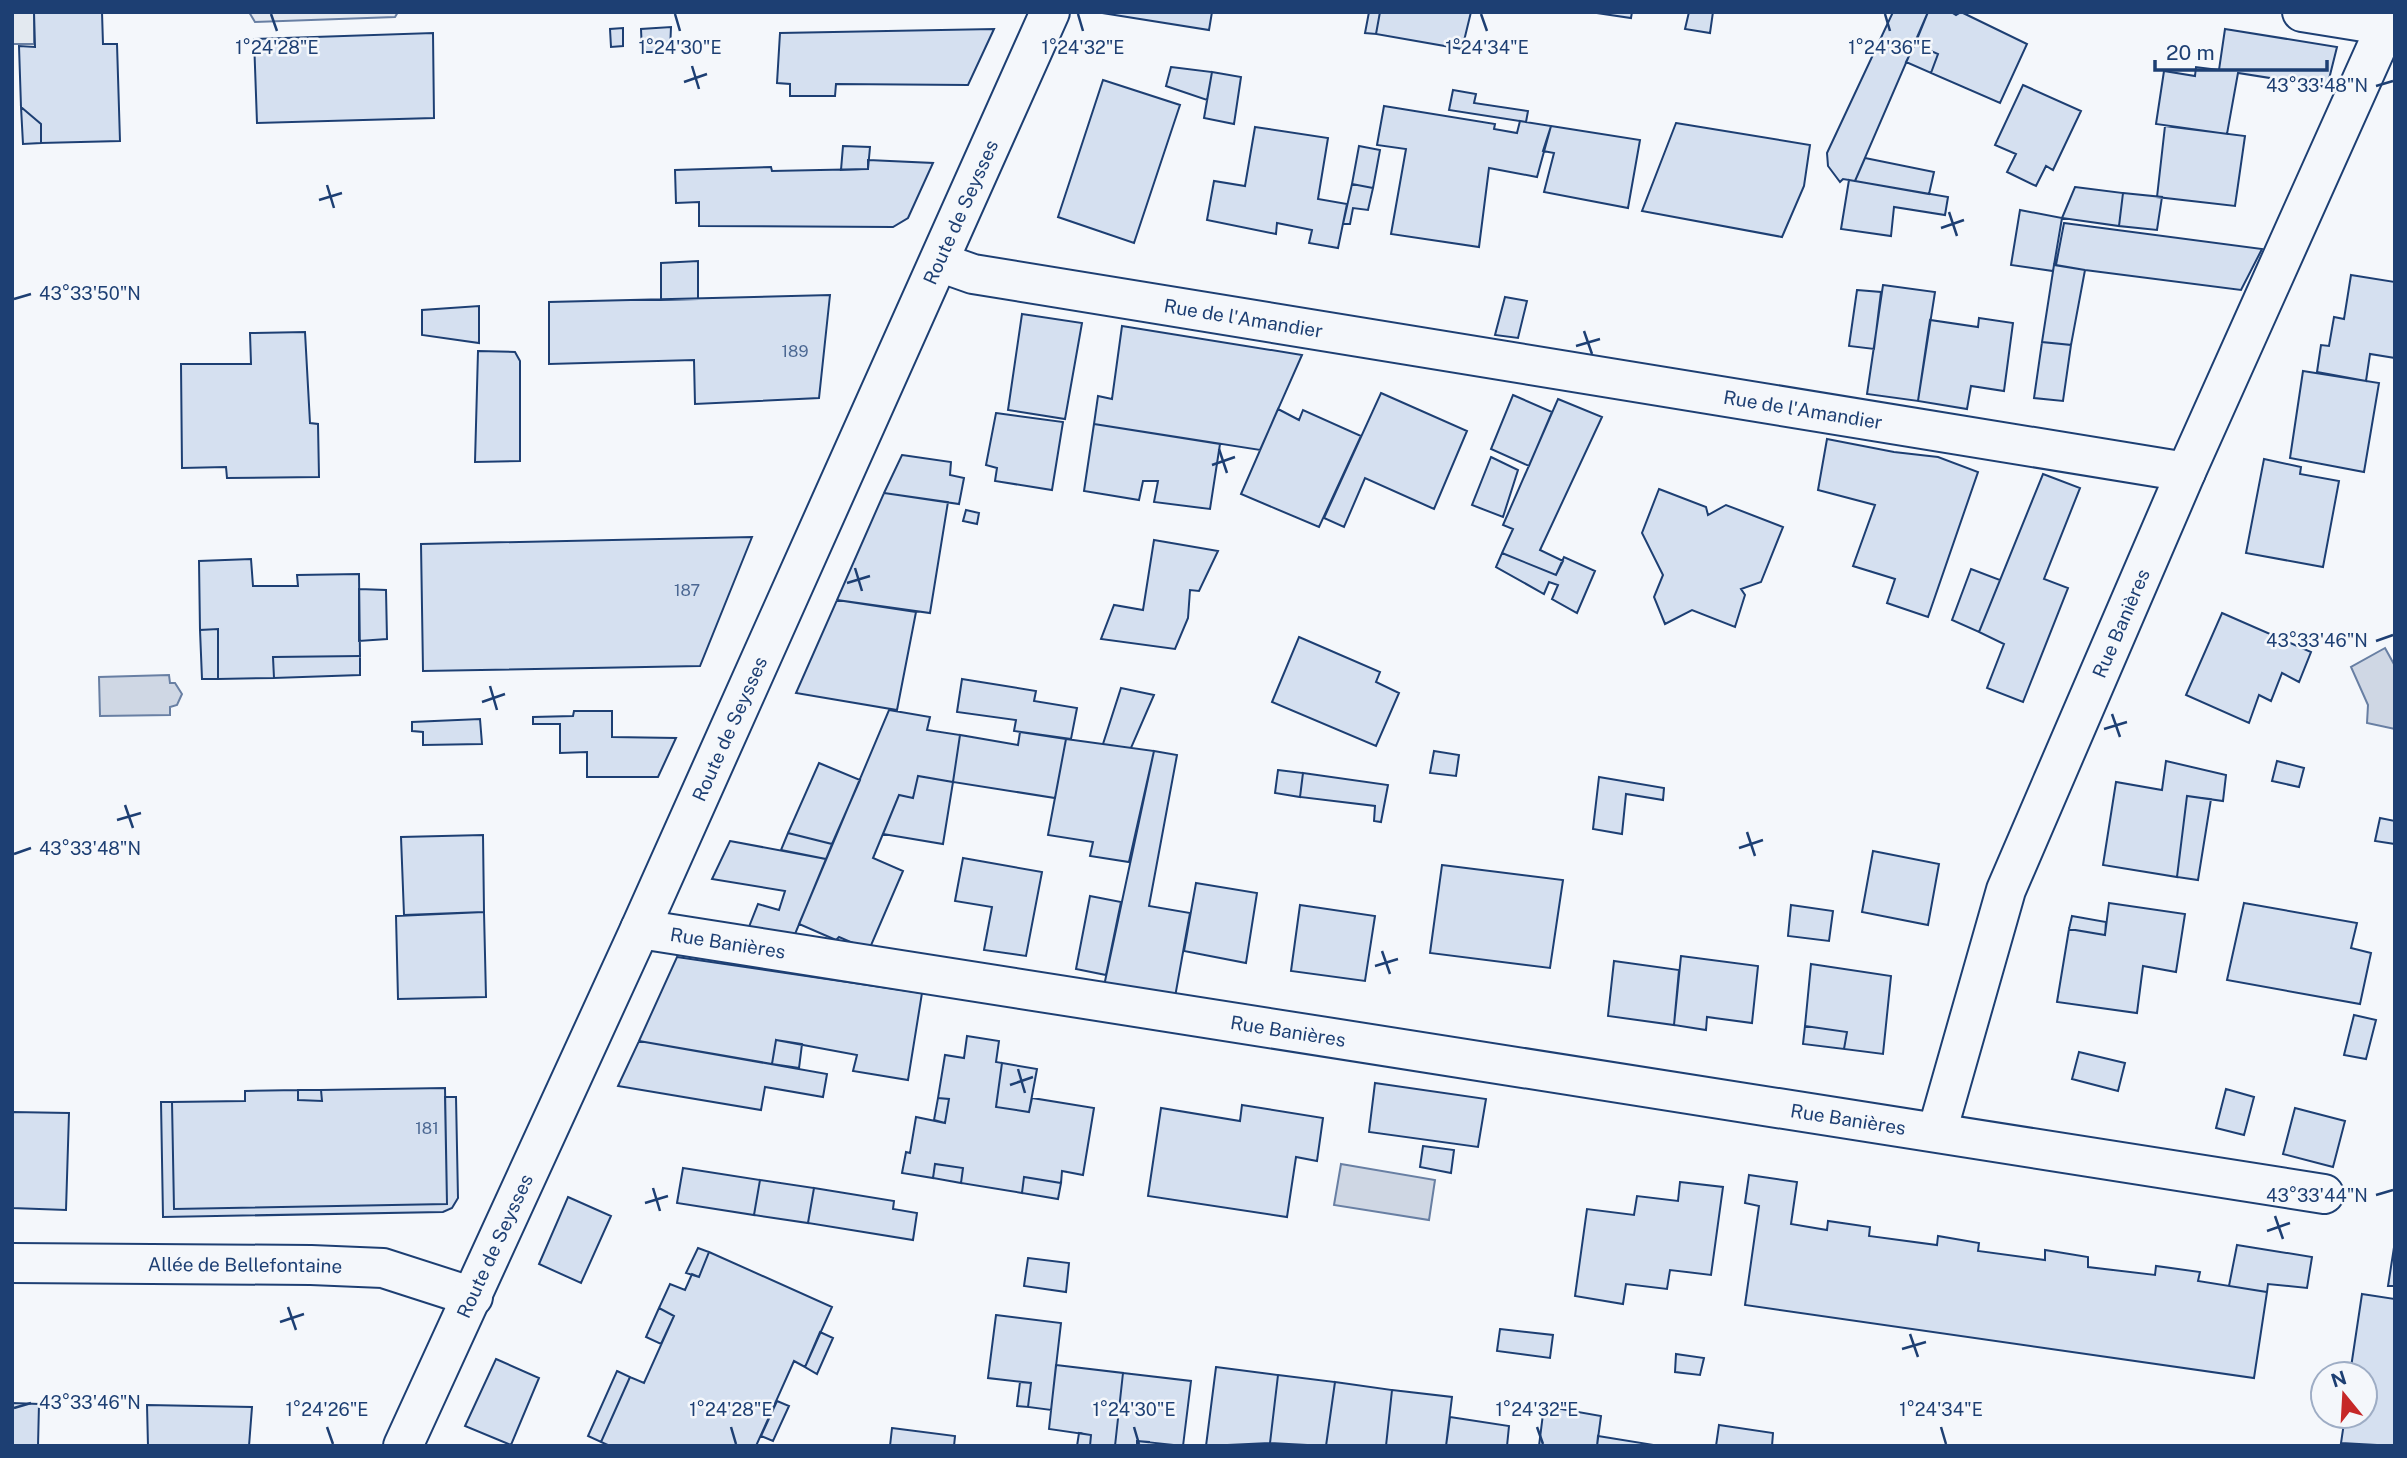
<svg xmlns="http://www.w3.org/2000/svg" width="2407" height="1458" font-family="'Public Sans',sans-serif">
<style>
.green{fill:#e3e9f0;stroke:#687fa3;stroke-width:2}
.parking{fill:#e3e8f0;stroke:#687fa3;stroke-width:2}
.water{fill:#cfd7e4;stroke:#687fa3;stroke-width:2}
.building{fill:#d5e0f0;stroke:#1d3f73;stroke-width:2}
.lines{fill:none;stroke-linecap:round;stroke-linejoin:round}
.minor-casing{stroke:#1d3f73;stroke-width:42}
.major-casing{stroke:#1d3f73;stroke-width:42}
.minor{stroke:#f4f7fb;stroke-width:38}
.major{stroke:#f4f7fb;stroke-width:38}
.ticks{fill:none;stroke:#1d3f73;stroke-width:2.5}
.labels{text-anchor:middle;stroke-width:5;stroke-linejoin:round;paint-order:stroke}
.number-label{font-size:16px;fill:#4b6792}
.street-label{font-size:19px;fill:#1d3f73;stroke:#f4f7fb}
.ticks-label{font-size:18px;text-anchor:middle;fill:#1d3f73;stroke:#f4f7fb;stroke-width:5;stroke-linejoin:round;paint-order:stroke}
</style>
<rect width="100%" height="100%" fill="#f4f7fb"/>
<path class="green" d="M 12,12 L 34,12 L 34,44 L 12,44 Z"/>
<path class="parking" d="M 249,12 L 398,12 L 395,17 L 255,22 Z"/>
<path class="water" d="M 2385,648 L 2395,666 L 2395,729 L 2367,723 L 2368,705 L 2351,667 Z
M 169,675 L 170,683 L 175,683 L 182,694 L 177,705 L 170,707 L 170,715 L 100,716 L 99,677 Z
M 1341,1164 L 1435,1180 L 1429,1220 L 1334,1205 Z"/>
<path class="building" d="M 34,12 L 102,12 L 103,44 L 117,44 L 120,141 L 41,143 L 41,124 L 21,107 L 19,46 L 35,47 Z
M 1096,12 L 1212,12 L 1209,30 Z
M 1369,12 L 1380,12 L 1376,34 L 1365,33 Z
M 1380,12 L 1471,12 L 1462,49 L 1376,34 Z
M 1590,12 L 1632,12 L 1631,18 Z
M 1689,12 L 1713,12 L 1710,33 L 1685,29 Z
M 1893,12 L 1928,12 L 1855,181 L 1843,179 L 1840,182 L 1828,166 L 1827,153 Z
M 1928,12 L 1951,12 L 1956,15 L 1961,12 L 2027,44 L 2000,103 L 1931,73 L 1938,54 L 1915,44 Z
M 671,27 L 670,52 L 642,52 L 641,29 Z
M 623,28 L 623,46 L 611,47 L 610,29 Z
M 994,29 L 968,85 L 836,84 L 835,96 L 790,96 L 790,84 L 777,83 L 780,33 Z
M 2225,29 L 2337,47 L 2327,87 L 2238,73 L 2227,134 L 2156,124 L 2164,71 L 2195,76 L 2196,67 L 2219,70 Z
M 433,33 L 434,118 L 257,123 L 254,39 Z
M 1915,44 L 1938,54 L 1931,73 L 1906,62 Z
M 1171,67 L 1212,72 L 1207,100 L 1166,86 Z
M 1212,72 L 1241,77 L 1234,124 L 1204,118 Z
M 1103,80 L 1180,105 L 1134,243 L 1058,217 Z
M 2023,85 L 2081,111 L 2053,170 L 2046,166 L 2036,186 L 2007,172 L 2016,154 L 1995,145 Z
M 1453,90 L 1476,94 L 1474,103 L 1528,111 L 1526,122 L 1449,110 Z
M 1384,106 L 1495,124 L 1494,129 L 1517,133 L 1520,121 L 1551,126 L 1537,177 L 1489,168 L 1479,247 L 1391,234 L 1406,149 L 1377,145 Z
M 21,107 L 41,124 L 41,143 L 23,144 Z
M 1676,123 L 1810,145 L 1804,186 L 1782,237 L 1642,211 Z
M 1551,126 L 1640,140 L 1628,208 L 1544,192 L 1554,153 L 1543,151 Z
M 2165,126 L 2245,136 L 2235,206 L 2157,197 Z
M 1255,127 L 1328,138 L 1318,199 L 1347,204 L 1338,248 L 1309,243 L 1312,230 L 1277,223 L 1276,234 L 1207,220 L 1214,181 L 1245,186 Z
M 843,146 L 870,147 L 868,169 L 841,170 Z
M 1359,146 L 1380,150 L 1373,188 L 1352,184 Z
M 1865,158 L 1934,172 L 1929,194 L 1855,181 Z
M 868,160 L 933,163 L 908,218 L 893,227 L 699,226 L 699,202 L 676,203 L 675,170 L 771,167 L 772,171 L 868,169 Z
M 1849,180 L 1948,197 L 1945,215 L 1894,207 L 1891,236 L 1841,229 Z
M 1352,184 L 1373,188 L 1368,210 L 1353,208 L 1350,224 L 1343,224 Z
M 2075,187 L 2123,193 L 2119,226 L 2062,218 Z
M 2123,193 L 2162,197 L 2157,230 L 2119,226 Z
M 2020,210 L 2062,218 L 2053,271 L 2011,265 Z
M 2064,223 L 2262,249 L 2241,290 L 2085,270 L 2056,265 Z
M 698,261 L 698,299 L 661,300 L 661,263 Z
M 2054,265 L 2085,270 L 2071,345 L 2042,342 Z
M 2351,275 L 2395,282 L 2395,358 L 2370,354 L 2366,381 L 2317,372 L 2321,345 L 2329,346 L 2334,317 L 2344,319 Z
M 1883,285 L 1935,292 L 1918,401 L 1867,394 Z
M 1857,290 L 1881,292 L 1874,349 L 1849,346 Z
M 830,295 L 819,398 L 695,404 L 694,360 L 549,364 L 549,302 Z
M 1505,297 L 1527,301 L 1518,338 L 1495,335 Z
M 479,306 L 479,343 L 422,335 L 422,310 Z
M 1022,314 L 1082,323 L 1065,419 L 1008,410 Z
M 1979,318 L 2013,323 L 2004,391 L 1971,386 L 1967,409 L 1918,401 L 1930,320 L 1978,327 Z
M 1122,326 L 1302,355 L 1260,450 L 1094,424 L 1098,396 L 1112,399 Z
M 305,332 L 310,423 L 318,424 L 319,477 L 227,478 L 226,467 L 182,468 L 181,364 L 251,364 L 250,333 Z
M 2042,342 L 2071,345 L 2063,401 L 2034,398 Z
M 478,351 L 515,352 L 520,361 L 520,461 L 475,462 Z
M 2303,371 L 2379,383 L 2364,472 L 2290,458 Z
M 1381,393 L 1467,431 L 1434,509 L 1365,478 L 1344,527 L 1324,518 Z
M 1513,395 L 1552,412 L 1529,466 L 1491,449 Z
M 1558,399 L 1602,417 L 1540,550 L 1563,561 L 1556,575 L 1502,553 L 1513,529 L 1503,525 Z
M 1278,409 L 1299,420 L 1303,410 L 1361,436 L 1319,527 L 1241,494 Z
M 996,413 L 1063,422 L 1052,490 L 995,481 L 997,468 L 986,465 Z
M 1094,424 L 1220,444 L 1210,509 L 1154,502 L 1158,481 L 1143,481 L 1139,500 L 1084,491 Z
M 1827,439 L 1894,452 L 1938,457 L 1978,472 L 1928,617 L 1887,603 L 1895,579 L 1853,566 L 1875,505 L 1818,490 Z
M 902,455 L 951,462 L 950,475 L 964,478 L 959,504 L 884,493 Z
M 1491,457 L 1518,470 L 1503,517 L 1472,505 Z
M 2264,459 L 2301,467 L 2300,474 L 2339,481 L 2323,567 L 2246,553 Z
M 2043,474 L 2080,488 L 2044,579 L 2068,588 L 2023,702 L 1987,688 L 2004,644 L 1979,632 Z
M 1659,489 L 1706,507 L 1708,515 L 1726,505 L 1783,527 L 1761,582 L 1741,589 L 1745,595 L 1735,627 L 1692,610 L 1665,624 L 1654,597 L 1663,575 L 1642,533 Z
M 884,493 L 948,502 L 930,613 L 837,600 Z
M 966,510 L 979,513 L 977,524 L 963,521 Z
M 752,537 L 700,666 L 423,671 L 421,544 Z
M 1154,540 L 1218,551 L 1199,591 L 1190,590 L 1188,618 L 1175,649 L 1101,639 L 1114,605 L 1143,610 Z
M 1502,553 L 1556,575 L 1564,557 L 1595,571 L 1577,613 L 1552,599 L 1558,585 L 1549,582 L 1544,594 L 1496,567 Z
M 251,559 L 253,586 L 298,586 L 297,575 L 359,574 L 360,656 L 273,657 L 274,678 L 218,679 L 218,629 L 200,630 L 199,561 Z
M 1971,569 L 2000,580 L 1979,632 L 1952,620 Z
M 359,589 L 386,590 L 387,639 L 359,641 Z
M 837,600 L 916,612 L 897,710 L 796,693 Z
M 2222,613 L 2311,652 L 2299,682 L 2282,673 L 2271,701 L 2259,695 L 2249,723 L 2186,695 Z
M 218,629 L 218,679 L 202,679 L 200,630 Z
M 1299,637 L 1380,672 L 1376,682 L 1399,693 L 1376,746 L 1272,702 Z
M 360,656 L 360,675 L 274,678 L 273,657 Z
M 962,679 L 1036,691 L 1034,701 L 1077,708 L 1071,739 L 1014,731 L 1016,720 L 957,712 Z
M 1121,688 L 1154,695 L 1131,748 L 1103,744 Z
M 889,710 L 930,717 L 927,730 L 960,735 L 953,782 L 918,776 L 913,798 L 899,795 L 873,858 L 903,871 L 869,950 L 839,937 L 836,940 L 799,924 Z
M 574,711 L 612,711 L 612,737 L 676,738 L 658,777 L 587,777 L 587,752 L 560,753 L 560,724 L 533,724 L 533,717 L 573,716 Z
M 480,719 L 482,744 L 423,745 L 423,732 L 412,731 L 412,722 Z
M 1020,732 L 1066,739 L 1055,798 L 953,782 L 960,735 L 1018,745 Z
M 1066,739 L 1154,751 L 1129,862 L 1090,856 L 1093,842 L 1048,835 Z
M 1154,751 L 1177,755 L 1149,906 L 1190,913 L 1175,997 L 1104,986 Z
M 1434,751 L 1459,755 L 1456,776 L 1430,773 Z
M 2166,761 L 2226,775 L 2223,801 L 2187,796 L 2177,877 L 2103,865 L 2116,782 L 2162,790 Z
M 2277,761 L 2304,768 L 2299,787 L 2272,781 Z
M 819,763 L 860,780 L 832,844 L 788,833 Z
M 1278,770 L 1303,773 L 1300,797 L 1275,793 Z
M 1303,773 L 1388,785 L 1381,822 L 1374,821 L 1375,806 L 1300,797 Z
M 918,776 L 953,782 L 943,844 L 883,834 L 899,795 L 913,798 Z
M 1599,777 L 1664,788 L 1663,800 L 1626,794 L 1622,834 L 1593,829 Z
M 2187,796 L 2211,799 L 2198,880 L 2177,877 Z
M 2380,818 L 2395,821 L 2395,844 L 2375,841 Z
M 788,833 L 832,844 L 826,859 L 781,850 Z
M 483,835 L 484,912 L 404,915 L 401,837 Z
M 730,841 L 826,859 L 793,939 L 747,932 L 758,904 L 779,910 L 785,891 L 712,879 Z
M 1873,851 L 1939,864 L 1928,925 L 1862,912 Z
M 963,858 L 1042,872 L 1026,956 L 984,950 L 992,907 L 955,901 Z
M 1442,865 L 1563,880 L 1550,968 L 1430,953 Z
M 1196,883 L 1257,893 L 1246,963 L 1184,951 Z
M 1090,896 L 1121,902 L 1106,975 L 1076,969 Z
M 2109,903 L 2185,914 L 2176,972 L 2143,966 L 2137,1013 L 2057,1002 L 2069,929 L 2105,935 Z
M 2244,903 L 2357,923 L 2351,948 L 2371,953 L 2360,1004 L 2227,980 Z
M 1300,905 L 1375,916 L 1365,981 L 1291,971 Z
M 1791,905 L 1833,911 L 1829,941 L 1788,936 Z
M 484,912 L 486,997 L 398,999 L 396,916 Z
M 2072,916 L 2106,922 L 2105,935 L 2069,929 Z
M 1681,956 L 1758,966 L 1752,1023 L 1707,1017 L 1706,1030 L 1674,1025 Z
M 677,957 L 922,993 L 908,1080 L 853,1071 L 857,1055 L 776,1040 L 772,1064 L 639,1041 Z
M 1614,961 L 1679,970 L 1674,1025 L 1608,1016 Z
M 1811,964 L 1891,976 L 1883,1054 L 1844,1049 L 1847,1032 L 1805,1026 Z
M 2354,1015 L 2376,1020 L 2366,1059 L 2344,1055 Z
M 1805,1026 L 1847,1032 L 1844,1049 L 1803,1044 Z
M 967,1036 L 999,1041 L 996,1062 L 1002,1063 L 996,1107 L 1029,1112 L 1032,1098 L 1094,1108 L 1083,1175 L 1062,1171 L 1061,1183 L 1024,1177 L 1022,1193 L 961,1183 L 963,1168 L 935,1164 L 933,1178 L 902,1173 L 906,1152 L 910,1153 L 916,1117 L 945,1123 L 949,1099 L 938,1098 L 945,1055 L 964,1058 Z
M 776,1040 L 802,1044 L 799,1068 L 772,1064 Z
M 639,1041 L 827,1074 L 823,1097 L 765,1087 L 761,1110 L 618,1086 Z
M 2079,1052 L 2125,1063 L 2118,1091 L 2072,1079 Z
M 1002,1063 L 1037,1069 L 1029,1112 L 996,1107 Z
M 1375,1083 L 1486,1099 L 1478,1147 L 1369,1132 Z
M 445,1088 L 447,1204 L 174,1209 L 172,1102 L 245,1101 L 245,1091 L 298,1090 L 298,1100 L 322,1101 L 321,1090 Z
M 2226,1089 L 2254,1097 L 2244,1135 L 2216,1128 Z
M 298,1090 L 321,1090 L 322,1101 L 298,1100 Z
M 445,1097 L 456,1097 L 458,1198 L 452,1208 L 443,1212 L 163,1217 L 161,1102 L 172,1102 L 174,1209 L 447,1204 Z
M 938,1098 L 949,1099 L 945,1123 L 934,1120 Z
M 1242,1105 L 1323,1118 L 1317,1161 L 1296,1157 L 1287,1217 L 1148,1196 L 1161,1108 L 1240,1121 Z
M 2295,1108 L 2345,1121 L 2333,1167 L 2283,1154 Z
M 12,1112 L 69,1113 L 66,1210 L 12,1208 Z
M 1423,1146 L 1454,1150 L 1451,1173 L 1420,1167 Z
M 935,1164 L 963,1168 L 961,1183 L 933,1178 Z
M 683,1168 L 760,1180 L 754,1215 L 677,1203 Z
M 1749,1175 L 1797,1182 L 1791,1224 L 1827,1230 L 1828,1221 L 1870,1227 L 1869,1236 L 1937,1245 L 1938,1236 L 1979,1243 L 1978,1251 L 2045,1260 L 2045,1250 L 2088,1257 L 2088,1267 L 2155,1275 L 2156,1266 L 2200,1272 L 2198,1281 L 2267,1292 L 2254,1378 L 1745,1305 L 1759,1206 L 1745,1203 Z
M 1024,1177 L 1061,1183 L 1058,1199 L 1022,1193 Z
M 760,1180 L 814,1188 L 808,1223 L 754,1215 Z
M 1680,1182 L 1723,1187 L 1711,1275 L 1670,1270 L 1667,1289 L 1626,1284 L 1623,1304 L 1575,1296 L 1587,1209 L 1634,1215 L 1637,1196 L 1678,1201 Z
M 814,1188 L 894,1201 L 893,1209 L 917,1213 L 913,1240 L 808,1223 Z
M 568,1197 L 611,1216 L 581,1283 L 539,1264 Z
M 2395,1241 L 2395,1286 L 2388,1286 Z
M 2237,1245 L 2312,1257 L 2307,1288 L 2268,1284 L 2267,1292 L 2229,1286 Z
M 698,1248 L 709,1252 L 699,1277 L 686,1273 Z
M 709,1252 L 832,1307 L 805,1367 L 794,1361 L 756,1446 L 610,1446 L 601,1442 L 630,1377 L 644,1383 L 674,1316 L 659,1308 L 670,1284 L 685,1290 L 692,1274 L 699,1277 Z
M 1028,1258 L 1069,1263 L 1066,1292 L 1024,1286 Z
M 2362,1294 L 2395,1299 L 2395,1446 L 2341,1443 L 2345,1416 L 2365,1416 L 2365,1374 L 2350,1374 Z
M 659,1308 L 674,1316 L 661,1344 L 646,1337 Z
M 996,1315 L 1061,1323 L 1051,1410 L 1028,1407 L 1031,1383 L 988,1378 Z
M 1500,1329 L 1553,1335 L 1550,1358 L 1497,1351 Z
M 820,1332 L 833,1338 L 817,1374 L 805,1367 Z
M 1676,1354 L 1704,1358 L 1700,1375 L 1675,1372 Z
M 496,1359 L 539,1378 L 511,1445 L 465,1426 Z
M 1056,1365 L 1123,1373 L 1115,1446 L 1090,1446 L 1091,1435 L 1049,1429 Z
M 1216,1367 L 1278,1375 L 1270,1443 L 1206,1446 Z
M 617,1371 L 630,1377 L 601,1442 L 588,1436 Z
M 1123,1373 L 1191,1381 L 1183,1446 L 1137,1441 L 1137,1446 L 1115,1446 Z
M 1278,1375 L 1335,1382 L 1326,1446 L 1270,1443 Z
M 1020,1382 L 1031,1383 L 1028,1407 L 1017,1406 Z
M 1335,1382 L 1392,1390 L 1386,1446 L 1326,1446 Z
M 1392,1390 L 1452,1397 L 1446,1446 L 1386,1446 Z
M 777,1401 L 789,1406 L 773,1441 L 761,1436 Z
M 12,1403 L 39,1404 L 38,1446 L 13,1446 Z
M 147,1405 L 252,1407 L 249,1446 L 148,1446 Z
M 1544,1406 L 1601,1416 L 1597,1446 L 1539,1446 Z
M 1450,1417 L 1509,1426 L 1507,1446 L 1446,1446 Z
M 1719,1425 L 1773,1433 L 1772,1446 L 1716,1446 Z
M 892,1428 L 955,1436 L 954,1446 L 890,1446 Z
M 1079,1433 L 1091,1435 L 1090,1446 L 1077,1446 Z
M 1598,1436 L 1654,1445 L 1654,1446 L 1597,1446 Z
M 1137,1441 L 1149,1442 L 1149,1446 L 1137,1446 Z"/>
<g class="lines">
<defs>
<g id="minor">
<path d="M 2302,12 L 2395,27"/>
<path id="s1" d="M 939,262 L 973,274 L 2186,472 L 2386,26"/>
<path id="s2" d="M 640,929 L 2324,1194"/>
<path id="s3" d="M 1937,1132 L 2006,890 L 2186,472"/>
<path id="s4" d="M 12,1263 L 311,1265 L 383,1268 L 473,1297"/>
</g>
<g id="major">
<path id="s5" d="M 403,1446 L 640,929 L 1050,12"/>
</g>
</defs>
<use href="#minor" class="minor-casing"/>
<use href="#major" class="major-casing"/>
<use href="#minor" class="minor"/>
<use href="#major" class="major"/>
</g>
<path class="ticks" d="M 271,14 L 277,31M 675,14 L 680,31M 1078,14 L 1083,31M 1481,14 L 1487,31M 1885,14 L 1890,31M 692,66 L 699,89M 684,82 L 707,74M 2376,86 L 2393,81M 327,185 L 334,208M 319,200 L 342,193M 1949,212 L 1957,236M 1941,228 L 1964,220M 14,299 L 31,294M 1584,331 L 1592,354M 1576,346 L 1600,339M 1219,449 L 1227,473M 1212,465 L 1235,457M 855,568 L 862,591M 847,583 L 870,576M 2376,641 L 2393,635M 490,686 L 497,710M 482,702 L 505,694M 2112,714 L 2120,737M 2104,729 L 2127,722M 125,805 L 133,828M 117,820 L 141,813M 1747,832 L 1755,856M 1739,848 L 1763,840M 14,854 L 31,848M 1382,951 L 1390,974M 1375,966 L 1398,959M 1018,1069 L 1025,1093M 1010,1085 L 1033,1077M 653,1188 L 660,1211M 2376,1195 L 2393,1190M 645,1203 L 668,1196M 2275,1216 L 2283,1239M 2267,1231 L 2290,1223M 288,1307 L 296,1330M 280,1322 L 304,1314M 1910,1334 L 1918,1357M 1902,1349 L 1926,1342M 14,1408 L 31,1403M 327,1427 L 333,1444M 731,1427 L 736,1444M 1134,1427 L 1139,1444M 1537,1427 L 1543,1444M 1941,1427 L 1946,1444"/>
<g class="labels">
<g class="number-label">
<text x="795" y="357">189</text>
<text x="687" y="596">187</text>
<text x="427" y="1134">181</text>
</g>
<g class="street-label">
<text dy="7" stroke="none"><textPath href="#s5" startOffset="1354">Route de Seysses</textPath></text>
<text dy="7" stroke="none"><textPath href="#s1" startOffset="310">Rue de l'Amandier</textPath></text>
<text dy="7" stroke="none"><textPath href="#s1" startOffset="877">Rue de l'Amandier</textPath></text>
<text dy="7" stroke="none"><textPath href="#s3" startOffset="542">Rue Banières</textPath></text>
<text dy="7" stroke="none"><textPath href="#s5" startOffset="788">Route de Seysses</textPath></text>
<text dy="7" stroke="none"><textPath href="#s2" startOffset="89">Rue Banières</textPath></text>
<text dy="7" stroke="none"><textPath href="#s2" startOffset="656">Rue Banières</textPath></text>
<text dy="7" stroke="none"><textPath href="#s2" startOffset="1223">Rue Banières</textPath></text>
<text dy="7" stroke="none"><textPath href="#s5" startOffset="220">Route de Seysses</textPath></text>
<text dy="7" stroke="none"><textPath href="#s4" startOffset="233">Allée de Bellefontaine</textPath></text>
</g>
</g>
<g class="ticks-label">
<text x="277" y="54">1°24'28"E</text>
<text x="680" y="54">1°24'30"E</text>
<text x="1083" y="54">1°24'32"E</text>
<text x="1487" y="54">1°24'34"E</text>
<text x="1890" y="54">1°24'36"E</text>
<text x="2317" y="92">43°33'48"N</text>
<text x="90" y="300">43°33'50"N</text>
<text x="2317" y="647">43°33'46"N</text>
<text x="90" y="855">43°33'48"N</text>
<text x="2317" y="1202">43°33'44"N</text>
<text x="90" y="1409">43°33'46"N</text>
<text x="327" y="1416">1°24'26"E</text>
<text x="731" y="1416">1°24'28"E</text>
<text x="1134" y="1416">1°24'30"E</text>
<text x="1537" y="1416">1°24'32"E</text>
<text x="1941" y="1416">1°24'34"E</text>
</g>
<rect width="2407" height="1458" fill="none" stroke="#1d3f73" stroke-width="28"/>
<g transform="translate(2344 1395) rotate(342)"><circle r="33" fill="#f4f7fb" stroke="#9eadc5" stroke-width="2"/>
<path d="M0-5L12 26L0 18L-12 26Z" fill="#c62828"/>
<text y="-10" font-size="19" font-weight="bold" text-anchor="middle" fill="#1d3f73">N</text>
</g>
<path d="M2155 60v10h172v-10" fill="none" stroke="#1d3f73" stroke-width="3.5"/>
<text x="2166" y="60" font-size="21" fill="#1d3f73" stroke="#f4f7fb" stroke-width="5" paint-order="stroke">20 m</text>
</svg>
